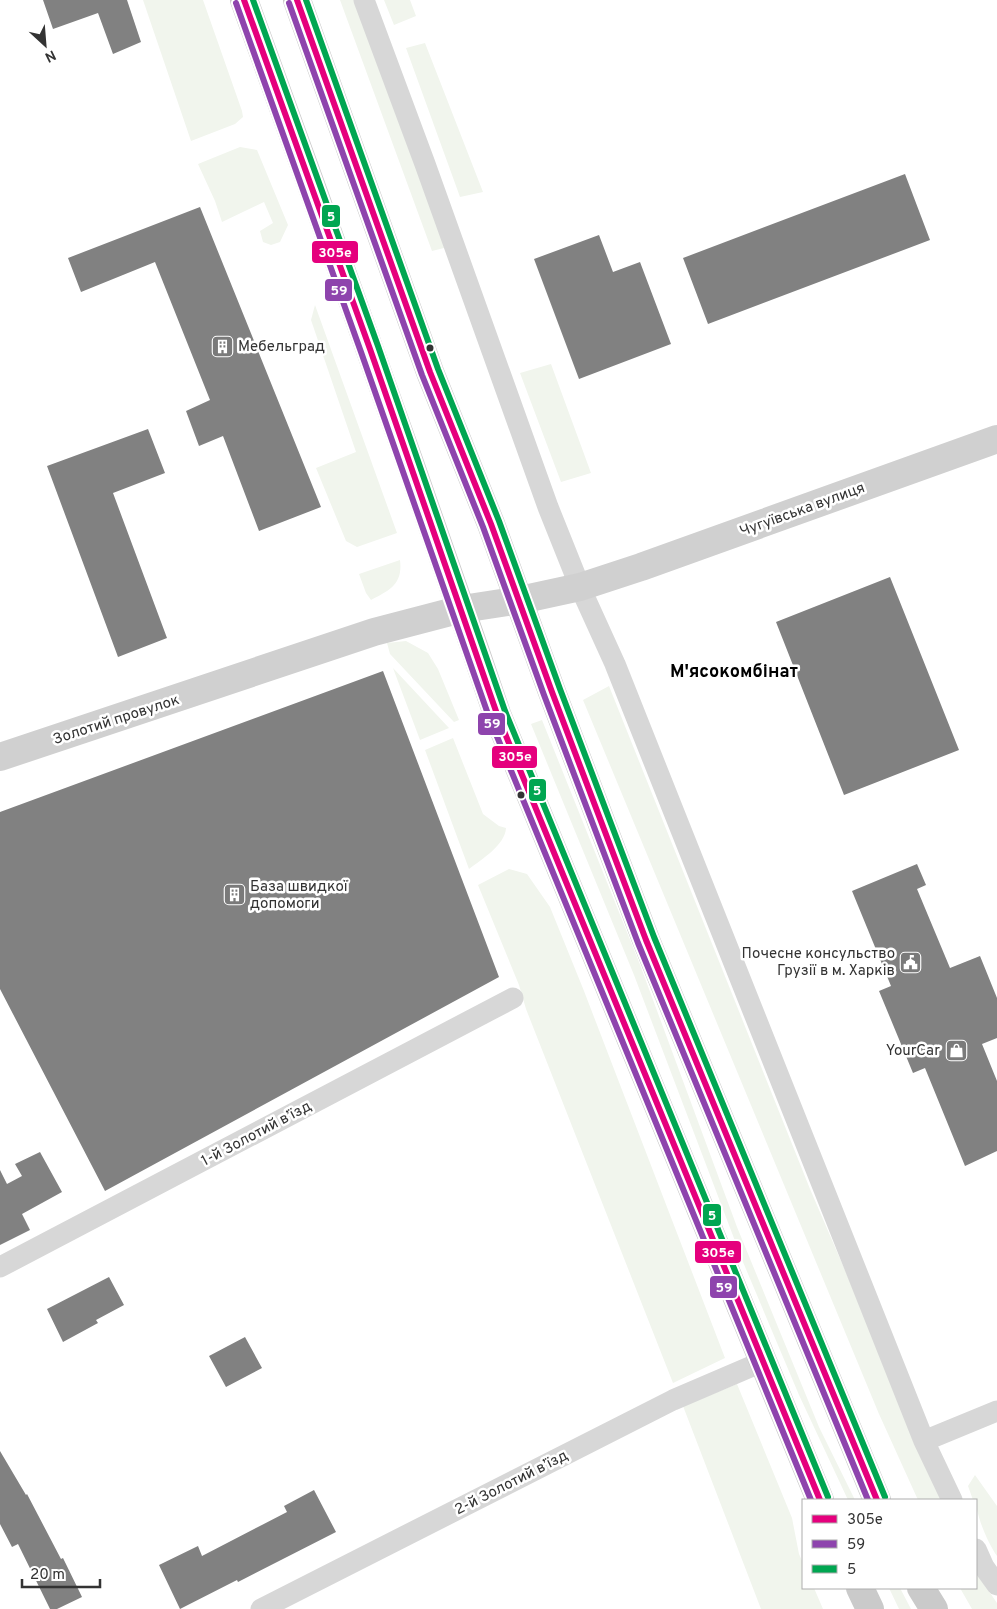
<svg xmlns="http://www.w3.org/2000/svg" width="997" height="1609" font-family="Overpass,sans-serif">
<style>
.green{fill:#f1f5ed}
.building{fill:#818181}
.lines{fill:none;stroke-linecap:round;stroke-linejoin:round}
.street{stroke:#d7d7d7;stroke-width:21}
.secondary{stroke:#d0d0d0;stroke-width:28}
.primary{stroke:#cacaca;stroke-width:28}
.bus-1-casing{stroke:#fff;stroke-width:10}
.bus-2-casing{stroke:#fff;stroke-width:10}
.bus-3-casing{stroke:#fff;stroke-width:10}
.bus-1{stroke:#e5007d;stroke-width:6}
.bus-2{stroke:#8e44ad;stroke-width:6}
.bus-3{stroke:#00a651;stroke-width:6}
.bus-dot{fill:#333;stroke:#fff;stroke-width:2}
.labels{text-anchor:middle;stroke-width:5;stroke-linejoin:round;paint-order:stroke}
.poi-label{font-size:15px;fill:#333;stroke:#fff;text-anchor:start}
.street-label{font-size:15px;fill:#333;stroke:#fff}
.quarter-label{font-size:18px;font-weight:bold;fill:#000;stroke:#fff}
.line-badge{stroke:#fff;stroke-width:2}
.badge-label{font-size:14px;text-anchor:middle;font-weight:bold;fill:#fff}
</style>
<rect width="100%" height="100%" fill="#fff"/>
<path class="green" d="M 143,0 L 203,0 L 242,111 L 243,117 L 235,124 L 191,141 Z
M 340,0 L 355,0 L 448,247 L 432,251 Z
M 384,0 L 410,0 L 416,16 L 394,25 Z
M 425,43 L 483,192 L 460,197 L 406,48 Z
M 240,147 L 257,150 L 288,225 L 280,242 L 271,245 L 263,242 L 260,231 L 273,223 L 264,202 L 222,222 L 215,201 L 198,164 Z
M 315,305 L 397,533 L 357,547 L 346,541 L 316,468 L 356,452 L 311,320 Z
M 551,364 L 591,473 L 561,482 L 520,373 Z
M 400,560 C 403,584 390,590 371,600 L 366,593 L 359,574 Z
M 406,641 L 428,653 L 438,669 L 459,720 L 454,722 L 390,654 L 387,643 Z
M 393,668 L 449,728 L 420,740 Z
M 609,686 L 810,1189 L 944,1500 L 918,1500 L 879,1414 L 583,700 Z
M 542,720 L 639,962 L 737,1227 L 819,1427 L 855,1500 L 848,1500 L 799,1395 L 743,1262 L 634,975 L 531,724 Z
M 453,738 L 483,814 L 499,826 L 506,828 C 505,845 482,859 469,869 L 425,750 Z
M 509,869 L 527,874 L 550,907 L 584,991 L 725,1358 L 673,1383 L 526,1009 L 519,985 L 478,885 Z
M 737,1384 L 792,1518 L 799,1554 L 803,1563 L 803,1588 L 814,1588 L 823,1609 L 761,1609 L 683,1406 Z
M 975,1475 L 997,1506 L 997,1556 C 988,1543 976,1516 976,1500 L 973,1500 L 968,1486 Z
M 976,1572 L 997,1603 L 997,1609 L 972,1609 L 960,1588 L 976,1588 Z
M 889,1588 L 900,1588 L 911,1609 L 899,1609 Z"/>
<path class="building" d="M 43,0 L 127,0 L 141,42 L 113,54 L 98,13 L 53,29 Z
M 905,174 L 930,240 L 708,324 L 683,258 Z
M 200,207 L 321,507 L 259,531 L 223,436 L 199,446 L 186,411 L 210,400 L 155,262 L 81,292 L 68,258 Z
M 599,235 L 613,272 L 640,262 L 671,344 L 579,379 L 534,259 Z
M 148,429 L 165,473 L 113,493 L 167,638 L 118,657 L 47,466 Z
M 890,577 L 959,750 L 844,795 L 776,622 Z
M 383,671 L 499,977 L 105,1191 L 0,989 L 0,812 Z
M 917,864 L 926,885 L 917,889 L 950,968 L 980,956 L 997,998 L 997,1038 L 982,1044 L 997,1081 L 997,1151 L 965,1166 L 925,1068 L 913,1073 L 879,991 L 891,986 L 852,891 Z
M 40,1152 L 62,1192 L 22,1214 L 30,1230 L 0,1245 L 0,1170 L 7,1184 L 22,1176 L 15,1164 Z
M 109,1277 L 124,1305 L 96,1320 L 98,1323 L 63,1342 L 47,1309 Z
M 245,1337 L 262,1368 L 226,1387 L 209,1356 Z
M 0,1451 L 26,1495 L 27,1494 L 61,1559 L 63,1558 L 82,1597 L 57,1609 L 50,1609 L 18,1544 L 12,1547 L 0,1524 Z
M 314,1490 L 336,1532 L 238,1582 L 237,1580 L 180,1609 L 159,1565 L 198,1546 L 202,1556 L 287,1512 L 284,1506 Z"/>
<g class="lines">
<path class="street" d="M 364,0 L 425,164 L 548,507 L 580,587 L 615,664 L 924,1441 L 952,1500
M 0,1267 L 513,998
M 924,1441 L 997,1411
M 976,1549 L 984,1567 L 997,1585
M 261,1609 L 673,1400 L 764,1361"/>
<path class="secondary" d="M 0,757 L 374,632 L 462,609 L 520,600 L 580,587 L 641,567 L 997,439"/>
<path class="primary" d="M 244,0 C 301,155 356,310 411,466 C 440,548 469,631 497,714 L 820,1500
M 297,0 L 430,372 L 491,524 L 552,692 L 646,940 L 877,1500
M 860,1588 L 870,1609
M 921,1588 L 934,1609"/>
<defs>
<path id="bus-1" d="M 244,0 L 370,349 L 497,714 L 820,1500
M 297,0 L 430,372 L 491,524 L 552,692 L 646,940 L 877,1500"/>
<path id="bus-2" d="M 236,3 L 361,352 L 489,717 L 811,1500
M 289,3 L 422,375 L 483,527 L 544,695 L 638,943 L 868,1500"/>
<path id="bus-3" d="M 253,0 L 378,346 L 505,711 L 828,1497
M 306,0 L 438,369 L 499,521 L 560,689 L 654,937 L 885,1497"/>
</defs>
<use href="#bus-1" class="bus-1-casing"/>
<use href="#bus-2" class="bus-2-casing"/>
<use href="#bus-3" class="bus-3-casing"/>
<use href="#bus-1" class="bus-1"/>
<use href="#bus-2" class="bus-2"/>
<use href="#bus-3" class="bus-3"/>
</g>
<defs>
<symbol id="building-square" viewBox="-11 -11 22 22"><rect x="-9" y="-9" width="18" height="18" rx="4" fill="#7a7a7a" stroke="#fff"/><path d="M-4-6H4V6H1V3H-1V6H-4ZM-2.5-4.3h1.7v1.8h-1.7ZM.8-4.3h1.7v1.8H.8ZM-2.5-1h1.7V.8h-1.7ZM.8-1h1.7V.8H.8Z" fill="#fff"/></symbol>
<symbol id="civic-square" viewBox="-11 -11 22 22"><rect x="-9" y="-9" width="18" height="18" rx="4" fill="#7a7a7a" stroke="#fff"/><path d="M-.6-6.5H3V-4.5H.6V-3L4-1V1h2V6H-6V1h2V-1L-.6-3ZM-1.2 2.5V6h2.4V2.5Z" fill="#fff"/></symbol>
<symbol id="shop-square" viewBox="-11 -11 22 22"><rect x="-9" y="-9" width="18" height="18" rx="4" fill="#7a7a7a" stroke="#fff"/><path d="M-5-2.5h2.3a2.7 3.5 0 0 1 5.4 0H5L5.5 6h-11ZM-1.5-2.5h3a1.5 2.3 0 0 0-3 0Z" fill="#fff"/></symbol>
</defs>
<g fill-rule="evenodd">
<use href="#building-square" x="210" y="334" width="25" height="25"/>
<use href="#building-square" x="222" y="882" width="25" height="25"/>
<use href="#civic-square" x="898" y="950" width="25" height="25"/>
<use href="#shop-square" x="944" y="1038" width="25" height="25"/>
</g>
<g class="bus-dot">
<circle cx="430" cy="348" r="4.5"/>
<circle cx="521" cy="795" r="4.5"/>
</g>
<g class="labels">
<g class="poi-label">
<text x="238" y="351">Мебельград</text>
<text x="250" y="891">База швидкої<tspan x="250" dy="17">допомоги</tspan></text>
<text x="895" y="958" text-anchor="end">Почесне консульство<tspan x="895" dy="17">Грузії в м. Харків</tspan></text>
<text x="940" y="1055" text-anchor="end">YourCar</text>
</g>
<g class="street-label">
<text transform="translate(802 509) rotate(-20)" y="5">Чугуївська вулиця</text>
<text transform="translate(116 719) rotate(-18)" y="5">Золотий провулок</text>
<text transform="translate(256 1133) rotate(-28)" y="5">1-й Золотий в’їзд</text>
<text transform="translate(511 1482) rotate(-27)" y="5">2-й Золотий в’їзд</text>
</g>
<g class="quarter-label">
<text x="734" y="677">М'ясокомбінат</text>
</g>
</g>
<g class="line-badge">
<rect x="321" y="204" width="20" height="24" rx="5" fill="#00a651"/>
<rect x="311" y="240" width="48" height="24" rx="5" fill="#e5007d"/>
<rect x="324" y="278" width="29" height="24" rx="5" fill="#8e44ad"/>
<rect x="477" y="712" width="29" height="24" rx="5" fill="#8e44ad"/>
<rect x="491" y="745" width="47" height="24" rx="5" fill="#e5007d"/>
<rect x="528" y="778" width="19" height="24" rx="5" fill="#00a651"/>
<rect x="702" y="1203" width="20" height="24" rx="5" fill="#00a651"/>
<rect x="694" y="1240" width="48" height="24" rx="5" fill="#e5007d"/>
<rect x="709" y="1275" width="29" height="24" rx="5" fill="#8e44ad"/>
</g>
<g class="badge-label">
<text x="331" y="221">5</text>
<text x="335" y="257">305e</text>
<text x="339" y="295">59</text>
<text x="492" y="728">59</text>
<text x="515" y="761">305e</text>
<text x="537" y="795">5</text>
<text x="712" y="1220">5</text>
<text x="718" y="1257">305e</text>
<text x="724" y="1292">59</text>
</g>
<rect x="802" y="1499" width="175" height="90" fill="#ffffff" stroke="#adadad"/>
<rect x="812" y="1515" width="25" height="8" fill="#e5007d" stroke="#adadad"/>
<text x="847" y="1524" font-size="15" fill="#333333">305e</text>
<rect x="812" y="1540" width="25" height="8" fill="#8e44ad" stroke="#adadad"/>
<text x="847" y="1549" font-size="15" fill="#333333">59</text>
<rect x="812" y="1565" width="25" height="8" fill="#00a651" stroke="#adadad"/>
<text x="847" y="1574" font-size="15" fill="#333333">5</text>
<g transform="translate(45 45) rotate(154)" stroke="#ffffff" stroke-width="4" paint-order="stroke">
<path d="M0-4L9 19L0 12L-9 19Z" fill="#333333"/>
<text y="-8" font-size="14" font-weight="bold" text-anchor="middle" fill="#333333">N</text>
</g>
<path d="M22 1579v8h78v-8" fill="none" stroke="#333333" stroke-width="2.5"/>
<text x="30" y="1579" font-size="15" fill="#333333" stroke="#ffffff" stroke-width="4" paint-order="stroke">20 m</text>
</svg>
